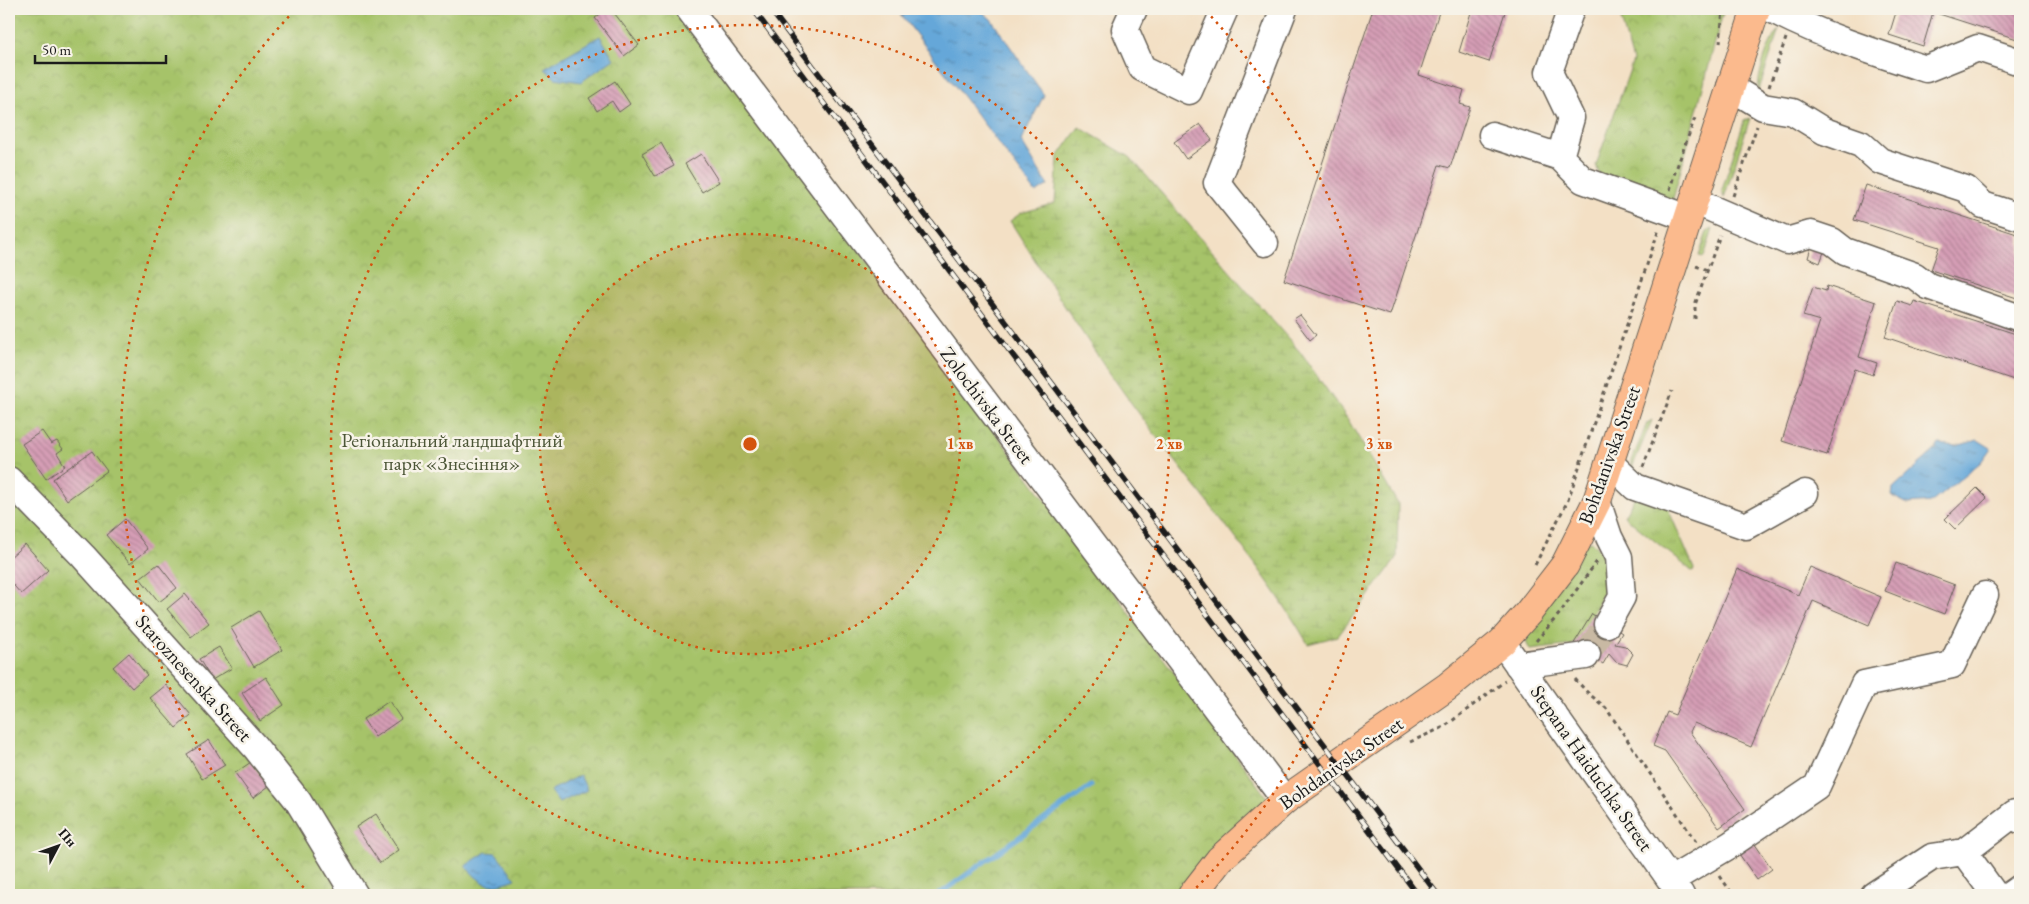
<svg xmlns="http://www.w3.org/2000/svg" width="2029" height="904" font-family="'EB Garamond',serif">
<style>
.grass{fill:url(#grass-tufts);stroke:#617042}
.wetland{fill:url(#wetland-marsh);stroke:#617042}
.park{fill:url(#park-crowns);stroke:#617042}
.water{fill:url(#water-ripples);stroke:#40627a}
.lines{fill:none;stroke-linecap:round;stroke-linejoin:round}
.stream{stroke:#65a7d9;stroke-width:5}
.building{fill:url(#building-back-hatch)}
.minor-tunnel{stroke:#c8b9a3;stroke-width:26;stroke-dasharray:26 13;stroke-linecap:butt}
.minor-casing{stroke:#676157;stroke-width:29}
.major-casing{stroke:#676157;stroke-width:30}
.path{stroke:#676157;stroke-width:3;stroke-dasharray:4 4;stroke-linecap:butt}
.minor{stroke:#fff;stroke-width:26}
.major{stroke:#fbba8d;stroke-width:28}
.rail-casing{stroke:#1c1c1c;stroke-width:5.5}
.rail{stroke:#f7f3e8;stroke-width:4;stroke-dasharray:11;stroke-linecap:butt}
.ring{fill:none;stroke:#d4530e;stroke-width:2.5;stroke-dasharray:2.5 5}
.labels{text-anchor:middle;stroke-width:5;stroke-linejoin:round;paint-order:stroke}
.street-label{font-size:20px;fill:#1c1c1c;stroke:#f7f3e8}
.park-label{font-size:20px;fill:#4c5637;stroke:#f7f3e8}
.centre{fill:#d4530e;stroke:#f7f3e8;stroke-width:2.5}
.ring-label{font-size:15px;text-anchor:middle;font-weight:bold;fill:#d4530e;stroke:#f7f3e8;stroke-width:5;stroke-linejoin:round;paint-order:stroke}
</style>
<defs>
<pattern id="grass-tufts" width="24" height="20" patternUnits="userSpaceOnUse" patternTransform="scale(1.25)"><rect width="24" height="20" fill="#a6c369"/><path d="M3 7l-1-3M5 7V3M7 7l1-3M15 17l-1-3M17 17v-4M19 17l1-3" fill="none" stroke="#8ea75a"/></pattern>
<pattern id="wetland-marsh" width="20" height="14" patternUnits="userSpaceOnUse" patternTransform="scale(1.25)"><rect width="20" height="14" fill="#a6c369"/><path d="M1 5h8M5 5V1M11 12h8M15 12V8" fill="none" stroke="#8ea75a"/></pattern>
<pattern id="park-crowns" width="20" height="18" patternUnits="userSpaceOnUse" patternTransform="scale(1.25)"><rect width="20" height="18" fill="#a6c369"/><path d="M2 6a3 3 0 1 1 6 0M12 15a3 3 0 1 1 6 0" fill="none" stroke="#8ea75a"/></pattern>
<pattern id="water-ripples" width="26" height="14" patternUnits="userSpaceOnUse" patternTransform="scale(1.25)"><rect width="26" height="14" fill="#65a7d9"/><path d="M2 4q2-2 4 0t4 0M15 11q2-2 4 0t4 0" fill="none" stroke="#5287af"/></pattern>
<pattern id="building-back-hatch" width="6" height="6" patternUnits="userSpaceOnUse" patternTransform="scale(1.25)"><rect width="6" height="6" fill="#d69eb6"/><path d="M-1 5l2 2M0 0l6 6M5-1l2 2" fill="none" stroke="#ad8093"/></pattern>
</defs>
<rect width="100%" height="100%" fill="#f7f3e8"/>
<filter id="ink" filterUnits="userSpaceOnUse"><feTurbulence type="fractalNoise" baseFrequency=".02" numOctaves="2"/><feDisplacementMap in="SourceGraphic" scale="10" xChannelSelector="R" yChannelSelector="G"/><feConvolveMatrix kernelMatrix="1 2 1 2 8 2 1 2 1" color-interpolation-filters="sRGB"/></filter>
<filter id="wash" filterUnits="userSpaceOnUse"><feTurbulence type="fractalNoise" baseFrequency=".0096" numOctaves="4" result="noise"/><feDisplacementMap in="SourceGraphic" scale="20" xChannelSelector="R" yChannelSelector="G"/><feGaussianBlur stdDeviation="1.12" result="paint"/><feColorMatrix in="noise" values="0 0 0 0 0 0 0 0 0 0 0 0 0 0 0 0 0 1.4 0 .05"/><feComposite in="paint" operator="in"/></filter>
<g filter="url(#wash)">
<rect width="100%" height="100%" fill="#f3e0c5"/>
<path class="grass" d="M 1779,29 L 1758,93 C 1757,77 1768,41 1779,29 Z
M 1750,118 L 1724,198 L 1722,190 L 1744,121 Z
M 1713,229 L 1704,257 L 1699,256 L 1707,232 Z
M 1652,420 L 1632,468 L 1632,460 L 1647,423 Z
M 1637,493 L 1666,504 L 1694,569 L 1693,572 L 1624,516 Z
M 1592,542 C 1595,546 1600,550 1602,555 C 1616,586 1589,620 1573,645 L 1530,650 L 1526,642 L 1529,631 L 1585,543 Z"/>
<path class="wetland" d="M 1079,127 L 1130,157 L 1300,352 L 1347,418 L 1398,504 L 1397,558 L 1338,636 L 1308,644 C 1262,565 1201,496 1146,423 C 1097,358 1054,290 1010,221 L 1021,213 L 1055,203 L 1058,157 Z"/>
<path class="park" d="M 9,9 L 680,9 L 1268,799 L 1183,895 L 9,895 Z
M 1618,9 L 1724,9 L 1672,203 L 1600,176 L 1596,165 L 1633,61 Z"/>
<path class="water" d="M 897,9 L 979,9 L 991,19 L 1044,95 L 1021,141 L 1048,185 L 1036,193 Z
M 600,36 L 614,59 L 581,82 L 555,78 L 544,68 Z
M 1978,440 L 1991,448 L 1981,462 L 1932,502 L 1908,504 L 1892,496 L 1893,488 L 1936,449 L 1939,444 L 1956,446 Z
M 580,775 L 587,790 L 559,803 L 550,791 Z
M 486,852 L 496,853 L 516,879 C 488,889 485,887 465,866 Z"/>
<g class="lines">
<path class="stream" d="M 938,895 L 1091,786"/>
</g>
<g id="blocks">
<path class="building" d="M 607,9 L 611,9 L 639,45 L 624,56 L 595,18 Z
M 1373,9 L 1440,9 L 1419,75 L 1464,90 L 1460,104 L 1470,107 L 1450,168 L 1439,165 L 1390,315 L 1284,280 Z
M 1472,9 L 1506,9 L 1489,62 L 1459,52 Z
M 1897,9 L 2020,9 L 2020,40 L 1933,12 L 1923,46 L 1889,35 Z
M 615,81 L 630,104 L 619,112 L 612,101 L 597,111 L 589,98 Z
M 1200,124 L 1212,140 L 1186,159 L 1174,142 Z
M 661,143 L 674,166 L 655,176 L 642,154 Z
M 701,154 L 719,182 L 702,192 L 685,164 Z
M 1866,185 L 2020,235 L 2020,299 L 1931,270 L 1939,247 L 1854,220 Z
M 1812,244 L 1825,249 L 1820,263 L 1808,258 Z
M 1827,286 L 1876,302 L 1859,357 L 1877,363 L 1873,375 L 1855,369 L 1827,455 L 1782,441 L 1820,321 L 1803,316 L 1813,287 L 1826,291 Z
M 1897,301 L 1912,306 L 1914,301 L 2019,335 L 2017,340 L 2020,341 L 2020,382 L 1885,337 Z
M 1300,315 L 1316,335 L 1310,340 L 1294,319 Z
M 42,431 L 51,444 L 57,441 L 63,449 L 57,453 L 65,466 L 46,479 L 22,444 Z
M 92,451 L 107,471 L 67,500 L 53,479 Z
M 1977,488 L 1987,498 L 1955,529 L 1945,519 Z
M 125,519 L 148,549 L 130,564 L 106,535 Z
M 9,527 L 14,533 L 9,538 Z
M 25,544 L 48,570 L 21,594 L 9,580 L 9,558 Z
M 1896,563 L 1955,585 L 1944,614 L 1885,591 Z
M 158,564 L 177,588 L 159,602 L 140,578 Z
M 1810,567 L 1881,597 L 1869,625 L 1813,601 L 1751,747 L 1694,723 L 1690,732 L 1745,809 L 1719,828 L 1665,751 L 1653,746 L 1667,712 L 1675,715 L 1737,569 L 1798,595 Z
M 185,594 L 209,623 L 191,637 L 167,609 Z
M 259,611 L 282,650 L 254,667 L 231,628 Z
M 1592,614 L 1622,633 L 1615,644 L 1625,646 L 1633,654 L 1627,665 L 1616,662 L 1609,654 L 1603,664 L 1573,645 Z
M 219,647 L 232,668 L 212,680 L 199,659 Z
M 129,653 L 147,675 L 132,688 L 113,667 Z
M 266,677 L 284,705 L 260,721 L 242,693 Z
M 166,685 L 191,715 L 176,728 L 150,698 Z
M 389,701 L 401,719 L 375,737 L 363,719 Z
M 209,740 L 225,765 L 202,779 L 187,754 Z
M 251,762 L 269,786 L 253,798 L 235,773 Z
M 376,814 L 399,850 L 380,863 L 356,827 Z
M 1750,837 L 1772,869 L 1757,880 L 1735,848 Z"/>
</g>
</g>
<g filter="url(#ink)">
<use href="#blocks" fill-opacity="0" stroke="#676157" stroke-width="1"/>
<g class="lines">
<path class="minor-tunnel" d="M 1587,654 L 1607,624"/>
<defs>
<path id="minor" d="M 689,9 L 1285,800
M 1134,9 L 1125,29 L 1142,68 L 1189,91 L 1225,9
M 1571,9 L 1549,72 L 1571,118 L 1560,157 L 1583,180 L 1688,218
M 1771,9 C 1820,35 1873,52 1926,69 L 1978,48 L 2020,62
M 1730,87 L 1763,107 L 1793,112 L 1824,131 L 1861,144 L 1880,161 L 1966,189 L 1983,205 L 2020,217
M 1492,135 L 1560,157
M 1694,201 L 1787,241 L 1811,234 L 1832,241 L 1845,251 L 1915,276 L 1928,286 L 2020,318
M 1265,243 L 1217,183 L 1284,9
M 1610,463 L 1635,487 L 1746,526 L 1805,493
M 9,480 L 83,556 L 255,747 L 298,801 L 355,895
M 1597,501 L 1609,537 L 1619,557 L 1622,597 L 1607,624
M 1502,642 L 1681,895
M 1518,665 L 1586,656 L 1587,654
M 1671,880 L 1730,845 L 1817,786 L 1864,684 L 1952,665 L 1985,595
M 1874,895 L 1932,857 L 1964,852
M 1995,895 L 1964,852 L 2015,813 L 2020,820
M 2010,895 L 2020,888"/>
<path id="major" d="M 1192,895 L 1220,859 L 1285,800 L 1447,687 L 1502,642 L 1528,613 L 1565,565 L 1597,501 L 1756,9"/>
</defs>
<use href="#minor" class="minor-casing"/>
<use href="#major" class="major-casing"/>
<path class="path" d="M 1720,43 L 1723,9
M 1769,87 L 1786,38
M 1670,190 L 1674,175 L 1695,118
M 1733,196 L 1757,126
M 1696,266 L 1707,270
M 1695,319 L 1695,305 L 1720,235
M 1643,467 L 1672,391
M 1535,565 L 1568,500 L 1659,229
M 1536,641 L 1560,613 L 1598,560
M 1575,679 L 1588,693 L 1606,708 L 1696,842
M 1410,742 L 1444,727 L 1505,681
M 1720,876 L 1733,895
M 9,890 L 13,895"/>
<use href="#minor" class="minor"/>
<use href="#major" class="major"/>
<defs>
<path id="rail" d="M 753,9 L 1418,895
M 770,9 L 1438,895"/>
</defs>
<use href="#rail" class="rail-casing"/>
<use href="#rail" class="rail"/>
</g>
</g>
<circle cx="750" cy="444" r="210" fill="#d4530e" fill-opacity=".12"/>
<g class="ring">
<circle cx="750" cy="444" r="210"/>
<circle cx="750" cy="444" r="419"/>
<path d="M309 893A629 629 0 0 1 294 11M1206 11A629 629 0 0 1 1191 893"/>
</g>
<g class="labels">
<g class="street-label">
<text transform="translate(987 405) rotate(53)" y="7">Zolochivska Street</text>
<text transform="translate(1609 455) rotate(-70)" y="7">Bohdanivska Street</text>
<text transform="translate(194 678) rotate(48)" y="7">Staroznesenska Street</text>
<text transform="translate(1341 763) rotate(-35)" y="7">Bohdanivska Street</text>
<text transform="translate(1592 768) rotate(55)" y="7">Stepana Haiduchka Street</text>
</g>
<g class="park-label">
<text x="452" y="447">Регіональний ландшафтний<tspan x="452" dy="23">парк «Знесіння»</tspan></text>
</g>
</g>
<circle cx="750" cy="444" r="8" class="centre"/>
<g class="ring-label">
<text x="960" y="449">1 хв</text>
<text x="1169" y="449">2 хв</text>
<text x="1379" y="449">3 хв</text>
</g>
<rect width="2029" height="904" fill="none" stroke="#f7f3e8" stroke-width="30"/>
<g transform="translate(58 846) rotate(49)" stroke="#f7f3e8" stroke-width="4" paint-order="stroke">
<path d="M0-4L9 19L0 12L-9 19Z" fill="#1c1c1c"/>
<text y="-8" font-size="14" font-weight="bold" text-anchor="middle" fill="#1c1c1c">Пн</text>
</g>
<path d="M35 55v8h131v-8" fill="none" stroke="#1c1c1c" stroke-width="2.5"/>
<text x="42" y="55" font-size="15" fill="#1c1c1c" stroke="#f7f3e8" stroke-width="4" paint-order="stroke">50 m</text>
</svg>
